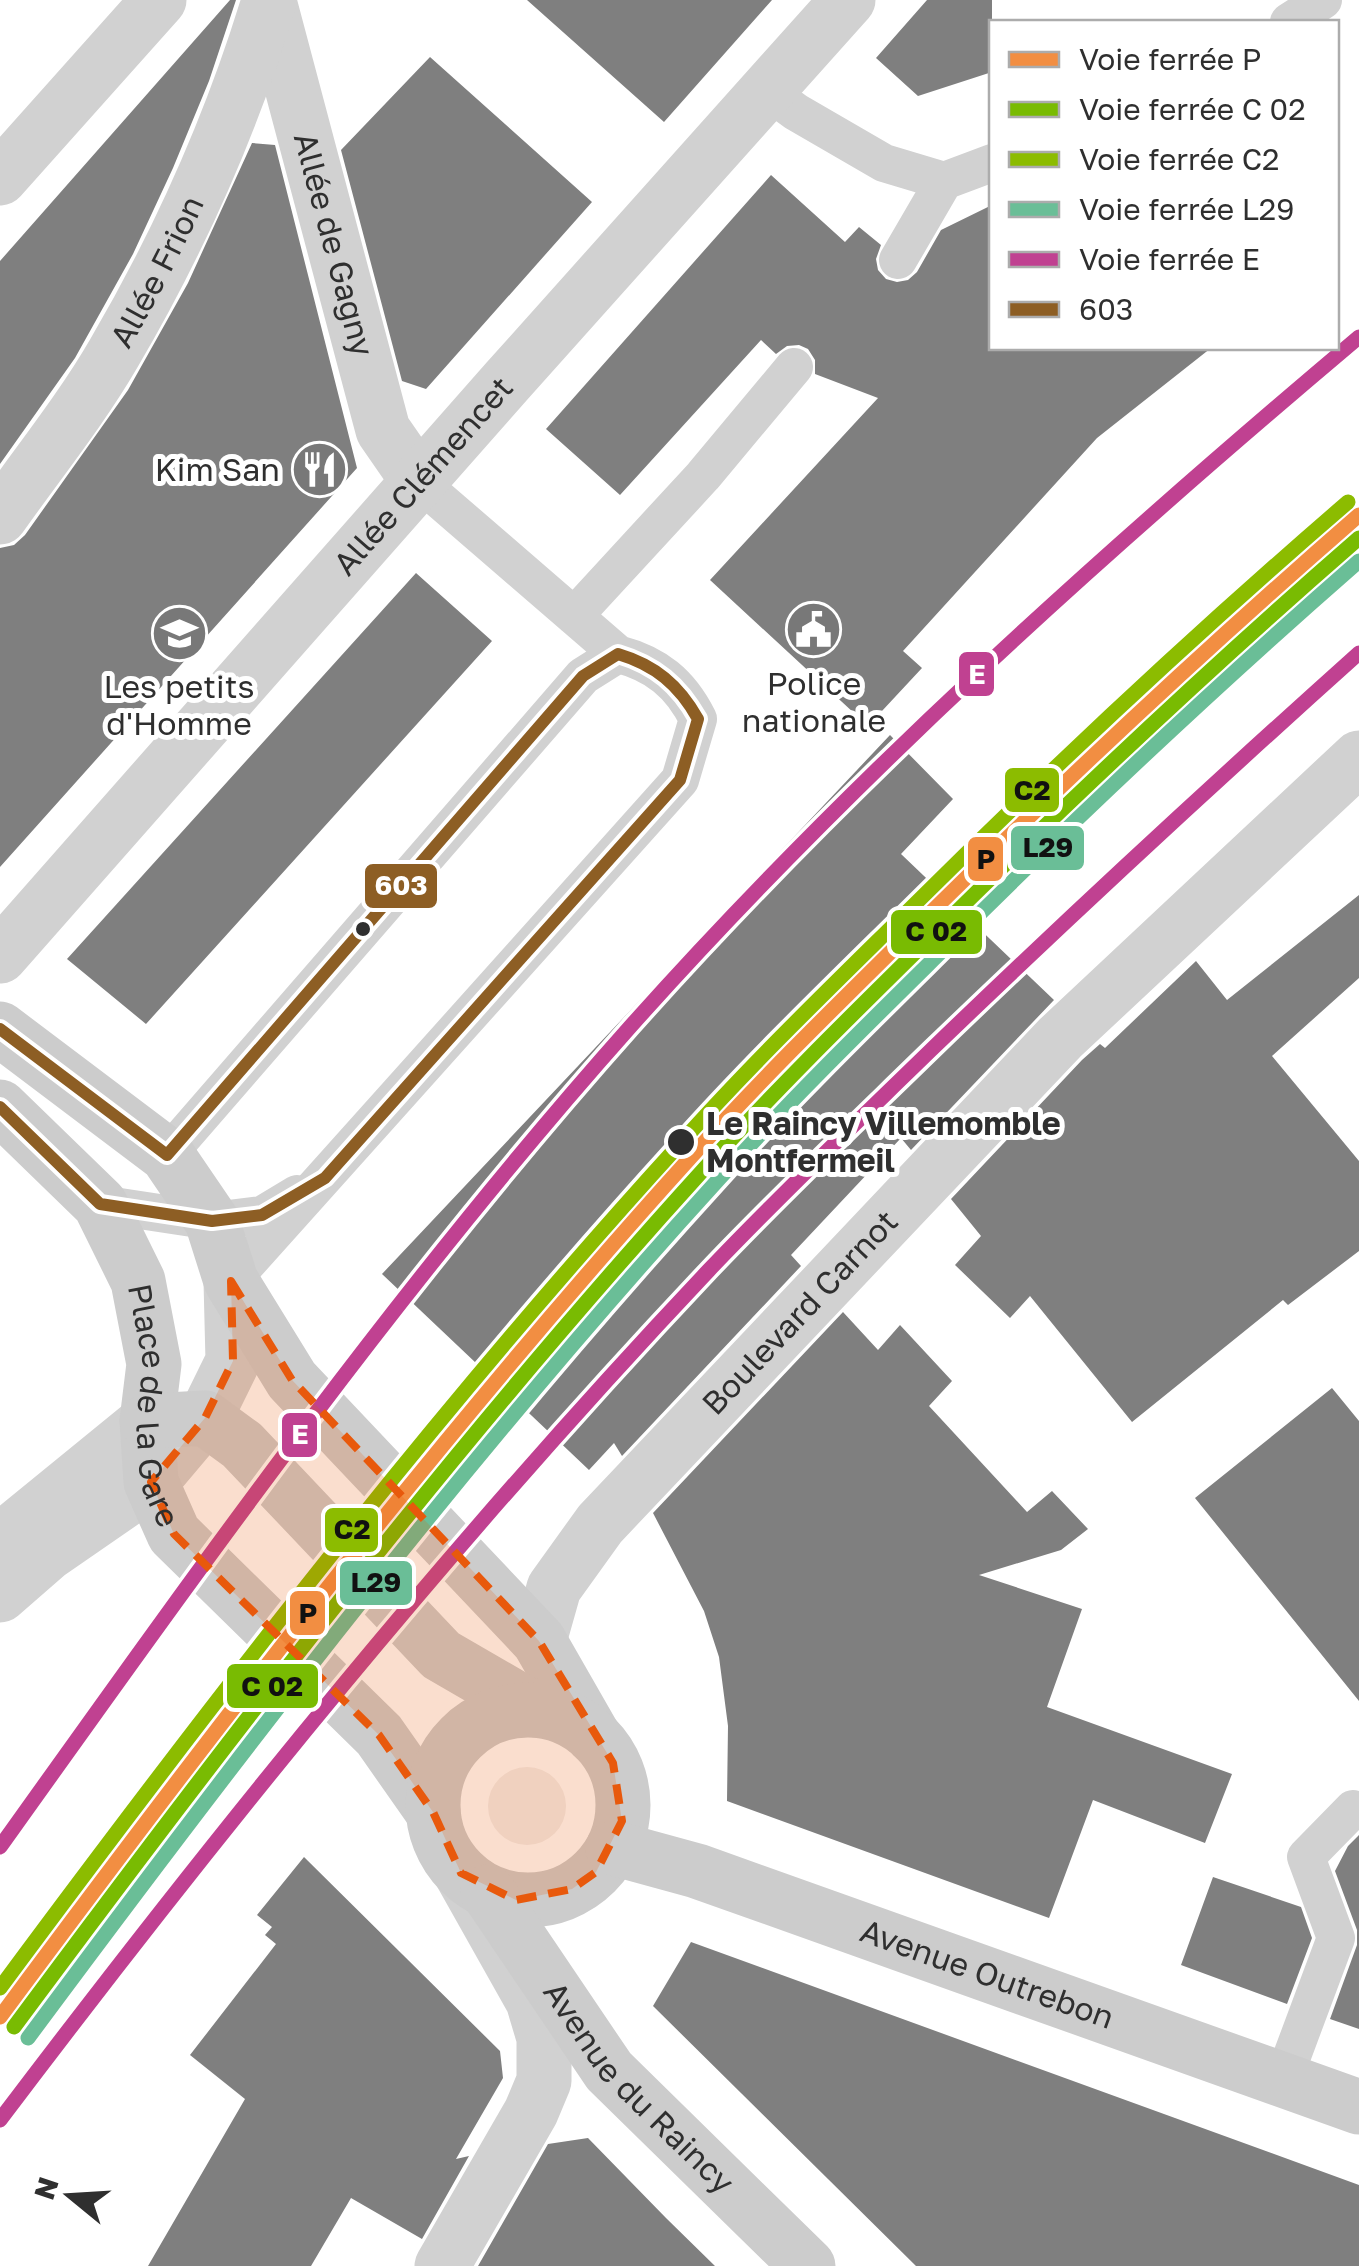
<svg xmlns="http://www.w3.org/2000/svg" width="1359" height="2266" font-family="'Golos Text',sans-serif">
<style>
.green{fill:#f3efed}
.building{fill:#7f7f7f}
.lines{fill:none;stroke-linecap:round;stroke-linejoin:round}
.service{stroke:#d1d1d1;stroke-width:38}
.minor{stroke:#d1d1d1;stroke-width:55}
.tertiary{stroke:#d1d1d1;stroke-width:55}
.secondary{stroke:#ccc;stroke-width:55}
.bus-1-casing{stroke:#fff;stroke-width:20}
.bus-1{stroke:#8d5e24;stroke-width:12}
.rail-1-casing{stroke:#fff;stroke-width:22}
.rail-2-casing{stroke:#fff;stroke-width:22}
.rail-3-casing{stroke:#fff;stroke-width:22}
.rail-4-casing{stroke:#fff;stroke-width:22}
.rail-5-casing{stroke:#fff;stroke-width:22}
.rail-1{stroke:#f28e42;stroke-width:15}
.rail-2{stroke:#79bb02;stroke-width:15}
.rail-3{stroke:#8cbc00;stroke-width:15}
.rail-4{stroke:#6abe97;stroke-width:15}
.rail-5{stroke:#c04191;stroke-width:15}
.marked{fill:#e8590c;fill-opacity:0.2;stroke:#e8590c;stroke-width:8;stroke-dasharray:20 12;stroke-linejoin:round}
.bus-dot{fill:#2f2f2f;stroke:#fff;stroke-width:4}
.labels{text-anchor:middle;stroke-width:10;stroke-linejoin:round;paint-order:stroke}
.street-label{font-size:32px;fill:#2f2f2f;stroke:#fff}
.poi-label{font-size:32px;fill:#2f2f2f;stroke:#fff}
.stop-label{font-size:32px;font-weight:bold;fill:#2f2f2f;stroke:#fff;text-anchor:start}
.line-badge{stroke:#fff;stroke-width:4}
.badge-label{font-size:28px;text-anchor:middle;font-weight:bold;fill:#fff}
.pale-badge-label{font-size:28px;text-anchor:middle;font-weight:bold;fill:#111}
</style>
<rect width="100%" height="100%" fill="#fff"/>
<path class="green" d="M488 1806a39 39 0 1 1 78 0a39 39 0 1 1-78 0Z"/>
<path class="building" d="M 230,0 L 236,0 L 209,81 L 173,168 L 133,254 L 75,358 L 0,464 L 0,261 Z
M 527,0 L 772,0 L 664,122 Z
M 927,0 L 992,0 L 992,72 L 918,96 L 876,58 Z
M 430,57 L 592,202 L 426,389 L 402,381 L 341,150 Z
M 252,143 L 275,145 L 357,468 L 0,867 L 0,548 L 14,545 L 25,535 L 128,390 L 188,283 Z
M 771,175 L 845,242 L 859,227 L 881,245 L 876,259 L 878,270 L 886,279 L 897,282 L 908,280 L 917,272 L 941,230 L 992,205 L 992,348 L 1211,348 L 1097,438 L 903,651 L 922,668 L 868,726 L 710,580 L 878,398 L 815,374 L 815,360 L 808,349 L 799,345 L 787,346 L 776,354 L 761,340 L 620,495 L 546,429 Z
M 416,573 L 492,641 L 146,1024 L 67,959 Z
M 890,735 L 953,799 L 901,854 L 1054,1000 L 911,1150 L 901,1138 L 791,1255 L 801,1266 L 622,1456 L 614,1443 L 589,1470 L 382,1274 Z
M 1359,895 L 1359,978 L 1272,1056 L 1359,1161 L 1359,1251 L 1288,1305 L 1283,1300 L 1132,1422 L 1030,1296 L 1010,1318 L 955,1265 L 981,1236 L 951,1199 L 1082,1060 L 1100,1044 L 1105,1048 L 1196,961 L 1227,1000 Z
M 843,1312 L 878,1350 L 900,1325 L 952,1381 L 929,1406 L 1027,1512 L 1052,1491 L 1088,1529 L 1061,1550 L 979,1575 L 1082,1609 L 1047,1707 L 1232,1774 L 1205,1843 L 1093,1800 L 1049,1918 L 727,1801 L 728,1726 L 719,1657 L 704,1611 L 653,1513 Z
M 1332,1388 L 1359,1421 L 1359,1701 L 1195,1498 Z
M 1359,1835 L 1359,2029 L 1330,2019 L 1357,1945 L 1357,1930 L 1335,1871 L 1348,1846 Z
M 304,1857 L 500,2051 L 503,2078 L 456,2159 L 469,2156 L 422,2239 L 351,2198 L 311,2266 L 148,2266 L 245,2099 L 190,2055 L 276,1944 L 265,1935 L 272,1927 L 257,1915 Z
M 1213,1877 L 1301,1907 L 1312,1938 L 1287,2004 L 1181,1965 Z
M 691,1942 L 1359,2185 L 1359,2266 L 916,2266 L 653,2006 Z
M 588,2138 L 666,2218 L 715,2266 L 478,2266 L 548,2144 Z"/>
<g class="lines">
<path class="service" d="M 1289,22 L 1323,0
M 767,91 L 796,112 L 884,163 L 944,181 L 898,260
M 944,181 L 992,163
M 419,482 L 618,654
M 574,616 L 703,476 L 794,367
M 167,1155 L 583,676 L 618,654 C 656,664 680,683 698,719 L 680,780 L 231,1281
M 100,1204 L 212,1221 L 262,1215 L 297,1194
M 1283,2080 L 1336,1938 L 1306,1857 L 1353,1809"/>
<g class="minor">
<path id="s1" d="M 269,1 L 383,430 L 419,482"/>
<path id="s2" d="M 0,517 C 38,463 81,410 114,353 C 179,242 232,123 269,1"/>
<path id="s3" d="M 0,956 L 507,381 L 848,0"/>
<path id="s4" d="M 539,1641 L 554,1588 L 600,1524 L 1060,1038 L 1359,758"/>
<path d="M 442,2266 L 531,2112 L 544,2081 L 544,2038 L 533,2001 L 461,1873"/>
</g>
<path class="tertiary" d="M 0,178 L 159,0
M 0,1541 L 147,1421
M 0,1595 L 47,1554 L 151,1482 L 205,1418 L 233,1361 L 231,1281"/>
<g class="secondary">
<path d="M 0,1029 L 167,1155 L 212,1221 L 231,1281 L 292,1380 L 539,1641 L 594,1737"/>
<path id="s5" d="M 0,1107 L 100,1204 L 138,1281 L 154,1364 L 147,1421 L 151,1482 L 174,1534 L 379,1735 L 433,1812"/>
<path d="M 147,1421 L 205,1418 L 242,1445 L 441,1655 L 536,1710"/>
<circle cx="528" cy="1805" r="95"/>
<path id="s6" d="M 613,1848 L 697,1871 L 1359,2107"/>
<path id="s7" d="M 488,1892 L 609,2071 L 808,2266"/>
</g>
<defs>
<path id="bus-1" d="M 0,1029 L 167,1155 L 583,676 L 618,654 C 655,665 679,685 698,719 L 680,780 L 325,1178 L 262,1215 L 212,1221 L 100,1204 L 0,1107"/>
</defs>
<use href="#bus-1" class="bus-1-casing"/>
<use href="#bus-1" class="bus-1"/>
<defs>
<path id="rail-1" d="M 0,2017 C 219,1722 443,1431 690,1158 C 763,1077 841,1001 918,925 C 1061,784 1207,647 1359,515"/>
<path id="rail-2" d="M 14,2027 C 233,1732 457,1441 704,1169 C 779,1086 858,1009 937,931 C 1074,796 1214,664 1359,538"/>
<path id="rail-3" d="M 0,1988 C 215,1698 435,1413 678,1146 C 752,1063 832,986 911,908 C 1052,768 1197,632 1348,502"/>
<path id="rail-4" d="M 28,2038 C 247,1743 471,1451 718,1180 C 792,1098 871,1021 949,944 C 1082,812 1218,684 1359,561"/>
<path id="rail-5" d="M 0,1847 C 200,1567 401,1284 630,1027 C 853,777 1104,552 1359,337
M 0,2120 C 223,1825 455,1539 709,1270 C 781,1194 856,1123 931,1050 C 1071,915 1214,783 1359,653"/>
</defs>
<use href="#rail-1" class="rail-1-casing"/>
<use href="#rail-2" class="rail-2-casing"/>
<use href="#rail-3" class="rail-3-casing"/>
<use href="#rail-4" class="rail-4-casing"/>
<use href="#rail-5" class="rail-5-casing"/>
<use href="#rail-1" class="rail-1"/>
<use href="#rail-2" class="rail-2"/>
<use href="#rail-3" class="rail-3"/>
<use href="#rail-4" class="rail-4"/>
<use href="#rail-5" class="rail-5"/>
</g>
<path class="marked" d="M 231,1281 L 292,1380 L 539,1641 L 613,1763 L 622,1821 L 596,1872 L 572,1889 L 516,1900 L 461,1873 L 433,1812 L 379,1735 L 174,1534 L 151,1482 L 205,1418 L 233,1361 Z"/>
<defs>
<symbol id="restaurant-disc" viewBox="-11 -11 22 22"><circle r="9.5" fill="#787878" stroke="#fff"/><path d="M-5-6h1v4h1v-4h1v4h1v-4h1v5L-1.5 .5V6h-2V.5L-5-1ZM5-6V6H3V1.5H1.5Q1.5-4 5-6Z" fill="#fff"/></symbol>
<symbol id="civic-disc" viewBox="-11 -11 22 22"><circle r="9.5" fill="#787878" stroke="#fff"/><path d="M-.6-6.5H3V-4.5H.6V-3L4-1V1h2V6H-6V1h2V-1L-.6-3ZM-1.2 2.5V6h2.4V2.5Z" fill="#fff"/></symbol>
<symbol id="school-disc" viewBox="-11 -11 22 22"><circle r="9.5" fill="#787878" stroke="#fff"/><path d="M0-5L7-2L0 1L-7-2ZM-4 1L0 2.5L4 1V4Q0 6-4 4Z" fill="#fff"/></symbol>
</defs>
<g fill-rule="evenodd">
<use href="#restaurant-disc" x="288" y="438" width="63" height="63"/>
<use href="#civic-disc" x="782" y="598" width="63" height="63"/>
<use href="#school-disc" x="148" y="602" width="63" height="63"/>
</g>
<g class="bus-dot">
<circle cx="363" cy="929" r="9"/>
<circle cx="681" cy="1142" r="15"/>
</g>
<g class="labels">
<g class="street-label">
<text dy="11" stroke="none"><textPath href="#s1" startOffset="252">Allée de Gagny</textPath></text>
<text dy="11" stroke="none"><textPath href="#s2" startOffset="292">Allée Frion</textPath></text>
<text dy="11" stroke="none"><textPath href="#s3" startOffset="640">Allée Clémencet</textPath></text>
<text dy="11" stroke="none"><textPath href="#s4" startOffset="425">Boulevard Carnot</textPath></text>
<text dy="11" stroke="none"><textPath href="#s5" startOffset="352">Place de la Gare</textPath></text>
<text dy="11" stroke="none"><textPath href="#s6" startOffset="395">Avenue Outrebon</textPath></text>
<text dy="11" stroke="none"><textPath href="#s7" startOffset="248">Avenue du Raincy</textPath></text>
</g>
<g class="poi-label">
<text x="280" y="481" text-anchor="end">Kim San</text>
<text x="814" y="695">Police<tspan x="814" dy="37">nationale</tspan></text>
<text x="179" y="698">Les petits<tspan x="179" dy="37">d'Homme</tspan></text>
</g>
<g class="stop-label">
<text x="706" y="1135">Le Raincy Villemomble<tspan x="706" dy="37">Montfermeil</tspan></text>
</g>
</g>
<g class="line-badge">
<rect x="957" y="650" width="39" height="48" rx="10" fill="#c04191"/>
<rect x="1003" y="766" width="58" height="48" rx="10" fill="#8cbc00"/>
<rect x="1009" y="824" width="77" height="48" rx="10" fill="#6abe97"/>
<rect x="966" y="835" width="39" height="48" rx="10" fill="#f28e42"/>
<rect x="363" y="862" width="76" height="48" rx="10" fill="#8d5e24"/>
<rect x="889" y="908" width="95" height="48" rx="10" fill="#79bb02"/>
<rect x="280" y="1411" width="39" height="48" rx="10" fill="#c04191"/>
<rect x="323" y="1506" width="57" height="48" rx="10" fill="#8cbc00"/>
<rect x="338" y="1559" width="76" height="48" rx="10" fill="#6abe97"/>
<rect x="288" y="1589" width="39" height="48" rx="10" fill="#f28e42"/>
<rect x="225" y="1662" width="95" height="48" rx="10" fill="#79bb02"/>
</g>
<g class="badge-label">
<text x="977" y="684">E</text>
<text x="401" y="895">603</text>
<text x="300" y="1444">E</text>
</g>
<g class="pale-badge-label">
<text x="1032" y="800">C2</text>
<text x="1048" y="857">L29</text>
<text x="986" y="869">P</text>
<text x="936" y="941">C 02</text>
<text x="352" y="1539">C2</text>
<text x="376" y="1592">L29</text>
<text x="308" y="1623">P</text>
<text x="272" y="1696">C 02</text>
</g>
<rect x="989" y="20" width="350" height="330" fill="#ffffff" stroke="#acacac" stroke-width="2.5"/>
<rect x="1009" y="52" width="50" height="15" fill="#f28e42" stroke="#acacac" stroke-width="2.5"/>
<text x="1079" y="70" font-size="30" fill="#2f2f2f">Voie ferrée P</text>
<rect x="1009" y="102" width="50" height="15" fill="#79bb02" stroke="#acacac" stroke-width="2.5"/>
<text x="1079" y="120" font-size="30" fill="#2f2f2f">Voie ferrée C 02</text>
<rect x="1009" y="152" width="50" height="15" fill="#8cbc00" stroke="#acacac" stroke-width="2.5"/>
<text x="1079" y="170" font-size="30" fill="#2f2f2f">Voie ferrée C2</text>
<rect x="1009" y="202" width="50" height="15" fill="#6abe97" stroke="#acacac" stroke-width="2.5"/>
<text x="1079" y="220" font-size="30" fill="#2f2f2f">Voie ferrée L29</text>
<rect x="1009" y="252" width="50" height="15" fill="#c04191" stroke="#acacac" stroke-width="2.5"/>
<text x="1079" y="270" font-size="30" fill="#2f2f2f">Voie ferrée E</text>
<rect x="1009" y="302" width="50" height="15" fill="#8d5e24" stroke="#acacac" stroke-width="2.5"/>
<text x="1079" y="320" font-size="30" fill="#2f2f2f">603</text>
<g transform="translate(70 2196) rotate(288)" stroke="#ffffff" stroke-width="8" paint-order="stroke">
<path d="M0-8L18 38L0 25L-18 38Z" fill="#2f2f2f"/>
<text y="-15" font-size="28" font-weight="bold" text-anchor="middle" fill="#2f2f2f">N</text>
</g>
</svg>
